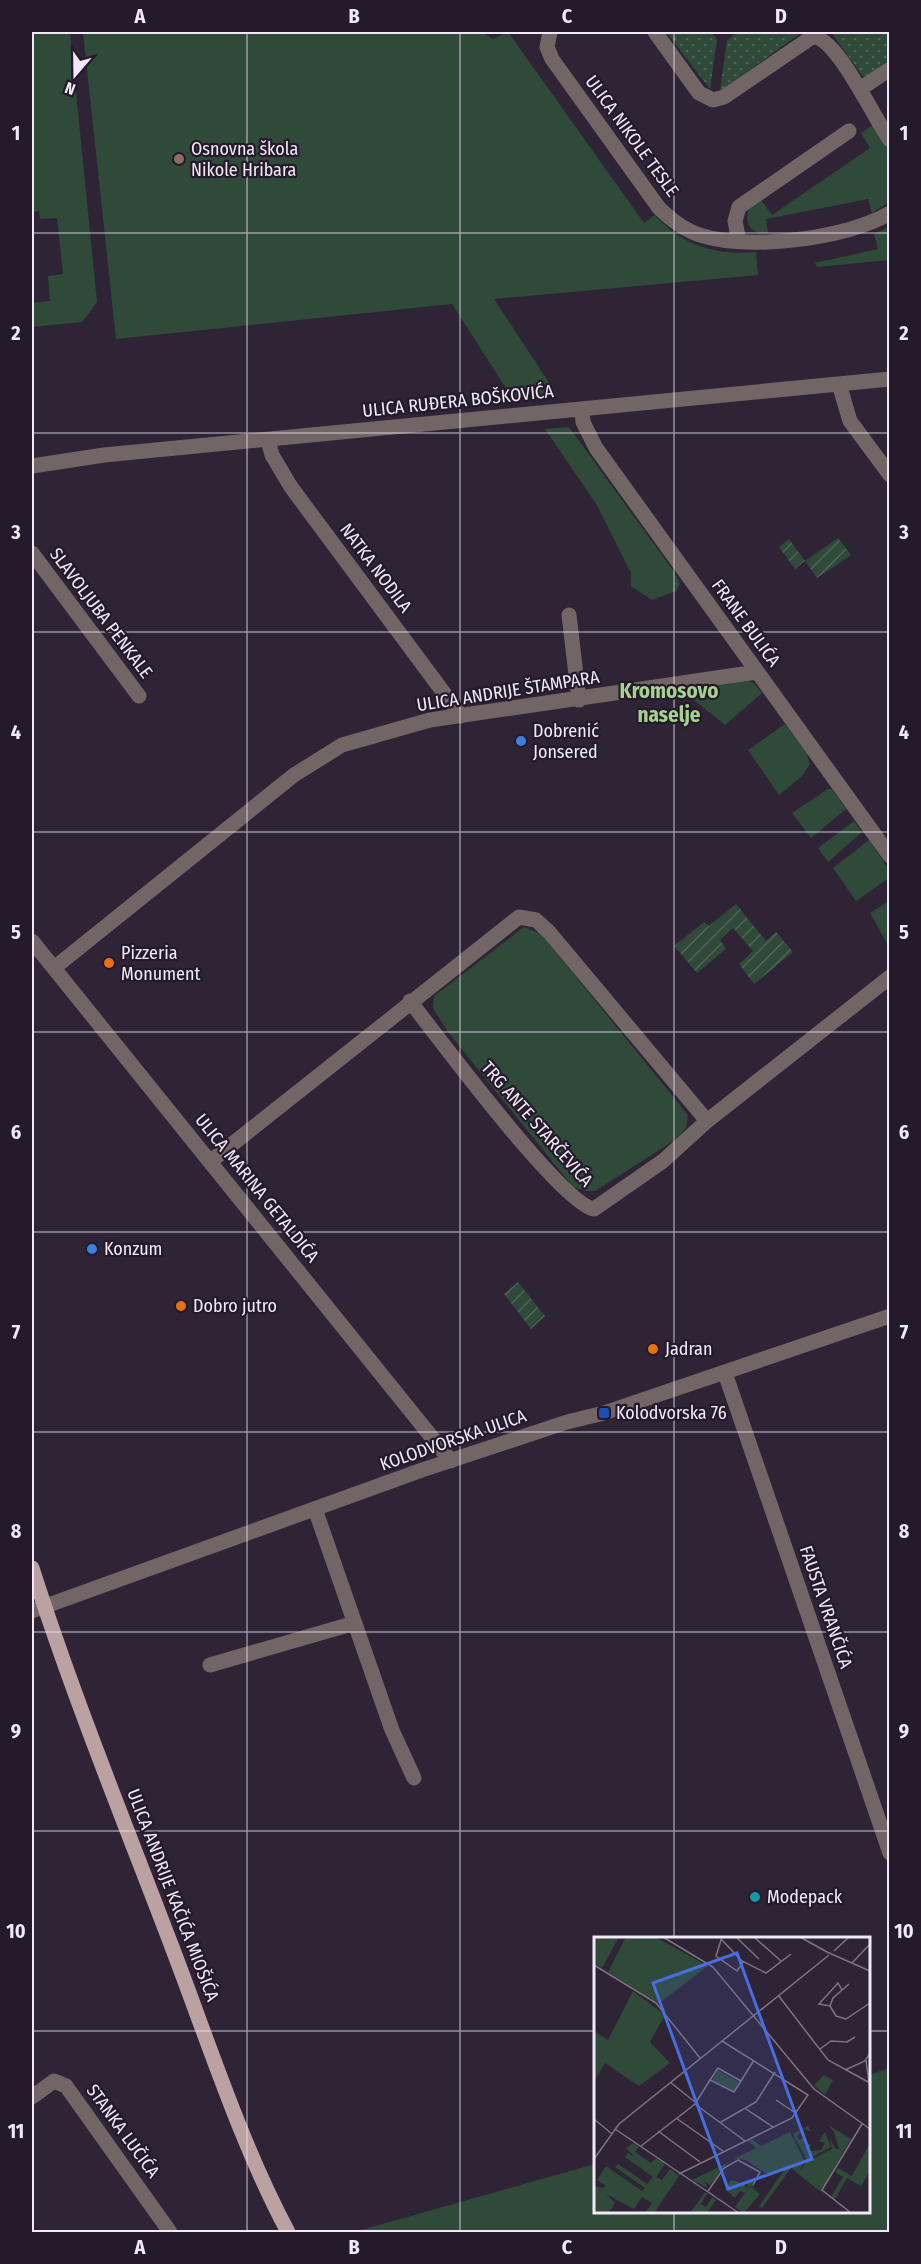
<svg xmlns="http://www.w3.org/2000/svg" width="921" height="2264" font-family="'Fira Sans Condensed',sans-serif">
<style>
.grass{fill:#2f4a39}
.park{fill:url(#park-dots)}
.garden{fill:url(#garden-furrows)}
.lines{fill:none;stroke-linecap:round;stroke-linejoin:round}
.minor{stroke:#726566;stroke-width:15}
.major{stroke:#bba1a2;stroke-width:15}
.grid{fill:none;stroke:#f1eaf6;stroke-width:1.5;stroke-opacity:0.55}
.education-dot{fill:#8d6e63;stroke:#251a2c;stroke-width:2}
.shop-dot{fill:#3f7fe0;stroke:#251a2c;stroke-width:2}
.food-dot{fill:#e8710a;stroke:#251a2c;stroke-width:2}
.transit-dot{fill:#1a4fb4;stroke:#251a2c;stroke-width:2}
.culture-dot{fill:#0f9aa8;stroke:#251a2c;stroke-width:2}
.labels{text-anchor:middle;stroke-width:4.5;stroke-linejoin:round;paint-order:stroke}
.street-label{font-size:18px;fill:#f1eaf6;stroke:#251a2c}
.poi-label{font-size:18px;fill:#f1eaf6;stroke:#251a2c;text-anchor:start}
.quarter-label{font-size:21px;font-weight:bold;fill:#a5d291;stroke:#251a2c}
.inset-road{fill:none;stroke:#7d7383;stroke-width:1.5}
.view{fill:#476dde;fill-opacity:0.15;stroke:#476dde;stroke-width:3}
.inset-edge{fill:none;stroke:#f1eaf6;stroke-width:3}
.neatline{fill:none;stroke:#f1eaf6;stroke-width:2}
.grid-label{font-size:20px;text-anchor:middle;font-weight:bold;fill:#f1eaf6}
</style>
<defs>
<pattern id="park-dots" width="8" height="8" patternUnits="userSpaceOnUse" patternTransform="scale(1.5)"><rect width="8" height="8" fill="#2f4a39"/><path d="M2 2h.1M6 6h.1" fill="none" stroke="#4e6456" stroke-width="1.8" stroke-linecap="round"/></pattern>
<pattern id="garden-furrows" width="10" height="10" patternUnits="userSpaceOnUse" patternTransform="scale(1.5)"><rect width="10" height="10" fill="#2f4a39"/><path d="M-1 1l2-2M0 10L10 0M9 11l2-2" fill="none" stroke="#4e6456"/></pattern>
</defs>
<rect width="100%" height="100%" fill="#2f2436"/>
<path class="grass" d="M 32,32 L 70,32 L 97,302 L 82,322 L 32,327 L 32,303 L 50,301 L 48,276 L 63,274 L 57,218 L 40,219 L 39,211 L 32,212 Z
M 83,32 L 273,32 L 276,34 L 280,32 L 482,32 L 493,39 L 508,32 L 644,223 L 655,215 C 681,245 717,256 756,252 L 758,275 L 494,299 L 557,395 L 513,399 L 452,304 L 116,339 Z
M 873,125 L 889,151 L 889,202 L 872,213 L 868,199 L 766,219 L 768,233 C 751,235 744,224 749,208 L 761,200 L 772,215 L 870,148 L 861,133 Z
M 889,227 L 889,260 L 817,267 L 815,263 L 878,249 L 874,234 Z
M 569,427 L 675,573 L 680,584 L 676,591 L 652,600 L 631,586 L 631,573 L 597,505 L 545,429 Z
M 748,681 L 754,683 L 762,693 L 725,725 L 694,700 L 682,696 L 685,691 Z
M 785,724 L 806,752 L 810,764 L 802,776 L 779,795 L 748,750 Z
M 828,789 L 832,789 L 846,809 L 811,838 L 792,813 Z
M 854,821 L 862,832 L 828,862 L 818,848 Z
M 869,840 L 889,870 L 889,878 L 856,901 L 833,868 Z
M 889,901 L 889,947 L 870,913 Z
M 524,927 L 541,934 L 688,1115 L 686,1128 L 675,1140 L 595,1191 L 586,1191 L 573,1187 L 448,1032 L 433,1008 L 434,996 Z
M 889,2068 L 889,2232 L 354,2232 L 595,2164 L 596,2212 L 868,2212 L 869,2075 Z"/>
<path class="park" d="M 666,32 L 711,32 L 717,39 L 710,89 Z
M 738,32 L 800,32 L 801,33 L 720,91 L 727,40 Z
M 831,32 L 889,32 L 889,60 L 864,78 Z"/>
<path class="garden" d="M 838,538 L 851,555 L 817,578 L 805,561 L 795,569 L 779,547 L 789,539 L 805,561 Z
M 736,904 L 766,941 L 776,932 L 793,952 L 754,984 L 739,964 L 753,951 L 733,928 L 720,940 L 726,949 L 697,973 L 674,946 L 704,922 L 709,926 Z
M 518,1282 L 545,1316 L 531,1329 L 504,1294 Z"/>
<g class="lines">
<path class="minor" d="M 550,32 L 547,47 L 552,59 L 659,208 C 669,218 679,226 692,232 C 738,253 847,239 890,213
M 655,32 L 699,93 L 713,100 L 724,97 L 812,37 C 836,34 875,121 890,140
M 860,89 L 890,69
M 739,241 L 735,221 L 739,207 L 849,131
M 839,384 L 850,421 L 890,475
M 582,409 L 583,422 L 596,448 L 890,856
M 268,440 L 272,455 L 291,487 L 461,716
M 32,466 L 104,455 L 890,379
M 32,553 L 139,696
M 569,615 L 579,700
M 32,941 L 451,1461
M 54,968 L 294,775 L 342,745 L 430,720 L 757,672
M 707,1121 L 890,977
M 211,1161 L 519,917 L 536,920 L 549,932 L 707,1121 L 663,1161 L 594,1209 C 562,1204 437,1036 410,1001
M 725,1373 L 890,1853
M 315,1509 L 392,1730 L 414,1778
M 32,1611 L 422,1470 L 567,1422 L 604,1413 L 890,1316
M 210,1665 L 355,1623
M 32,2097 L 54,2081 L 66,2086 L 170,2232"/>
<path class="major" d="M 32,1568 C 73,1696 124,1821 172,1947 C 208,2041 241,2144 288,2232"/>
</g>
<path class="grid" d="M 247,32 L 247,2232M 460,32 L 460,2232M 674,32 L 674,1938M 32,233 L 890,233M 32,433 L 890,433M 32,632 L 890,632M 32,832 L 890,832M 32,1032 L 890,1032M 32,1232 L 890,1232M 32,1432 L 890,1432M 32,1632 L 890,1632M 32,1831 L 890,1831M 32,2031 L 596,2031M 868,2031 L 890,2031M 674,2212 L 674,2232"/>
<circle class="education-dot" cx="179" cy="159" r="6"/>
<g class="shop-dot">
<circle cx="521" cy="741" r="6"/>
<circle cx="92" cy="1249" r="6"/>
</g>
<g class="food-dot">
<circle cx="109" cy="963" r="6"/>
<circle cx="181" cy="1306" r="6"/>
<circle cx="653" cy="1349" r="6"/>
</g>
<rect class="transit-dot" x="598" y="1407" width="12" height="12" rx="3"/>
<circle class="culture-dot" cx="755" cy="1897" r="6"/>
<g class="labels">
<g class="street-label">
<text transform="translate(632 136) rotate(54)" y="6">ULICA NIKOLE TESLE</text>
<text transform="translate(458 401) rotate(-6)" y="6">ULICA RUĐERA BOŠKOVIĆA</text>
<text transform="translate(376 568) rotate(53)" y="6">NATKA NODILA</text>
<text transform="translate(101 613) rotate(53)" y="6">SLAVOLJUBA PENKALE</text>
<text transform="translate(746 623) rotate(54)" y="6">FRANE BULIĆA</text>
<text transform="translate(508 691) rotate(-9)" y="6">ULICA ANDRIJE ŠTAMPARA</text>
<text transform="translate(537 1124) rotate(49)" y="6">TRG ANTE STARČEVIĆA</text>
<text transform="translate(257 1188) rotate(51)" y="6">ULICA MARINA GETALDIĆA</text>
<text transform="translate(453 1440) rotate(-19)" y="6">KOLODVORSKA ULICA</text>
<text transform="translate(826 1607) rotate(71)" y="6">FAUSTA VRANČIĆA</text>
<text transform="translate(173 1895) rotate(69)" y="6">ULICA ANDRIJE KAČIĆA MIOŠIĆA</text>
<text transform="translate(123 2131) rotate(54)" y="6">STANKA LUČIĆA</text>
</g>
<g class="poi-label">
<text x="191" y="155">Osnovna škola<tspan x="191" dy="21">Nikole Hribara</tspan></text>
<text x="533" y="737">Dobrenić<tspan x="533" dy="21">Jonsered</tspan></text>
<text x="121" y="959">Pizzeria<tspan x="121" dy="21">Monument</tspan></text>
<text x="104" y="1255">Konzum</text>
<text x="193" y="1312">Dobro jutro</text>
<text x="665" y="1355">Jadran</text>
<text x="616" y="1419">Kolodvorska 76</text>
<text x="767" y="1903">Modepack</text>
</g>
<g class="quarter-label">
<text x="669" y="698">Kromosovo<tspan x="669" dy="24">naselje</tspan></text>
</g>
</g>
<g transform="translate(594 1937)">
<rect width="276" height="276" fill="#2f2436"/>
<path d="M 0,0 L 25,0 L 8,31 L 0,26 ZM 32,0 L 61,0 L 114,29 L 64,67 L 14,35 ZM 39,54 L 71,78 L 56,105 L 76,126 L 45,149 L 11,126 L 0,145 L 0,94 L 14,103 ZM 124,133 L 145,145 L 140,154 L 118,143 ZM 230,138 L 239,143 L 231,158 L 220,148 ZM 214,189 L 217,195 L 211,192 L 203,199 L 205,203 L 212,200 L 210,208 L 217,207 L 215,214 L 227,213 L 231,206 L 225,204 L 231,195 L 237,210 L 213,223 L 199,197 ZM 196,195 L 210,223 L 206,234 L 212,225 L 238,212 L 236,202 L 241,211 L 250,214 L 227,255 L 197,231 L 168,271 L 165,269 L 193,229 L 181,237 L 171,236 L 152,223 L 140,222 L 162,211 L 154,204 L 158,202 L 167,209 ZM 40,206 L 45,210 L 41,215 L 57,226 L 62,221 L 71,227 L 62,240 L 68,243 L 76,232 L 85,239 L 60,276 L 51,276 L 58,266 L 48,260 L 40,272 L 12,257 L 21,266 L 18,271 L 14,276 L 0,276 L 0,249 L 10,251 L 11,248 L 3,243 L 12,229 L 48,254 L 51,251 L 21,230 L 24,227 L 53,247 L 59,240 L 31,220 L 34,216 L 41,220 L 32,211 ZM 276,206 L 276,234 L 267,249 L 253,241 L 241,262 L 237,260 L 249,240 L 241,235 L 244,231 L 258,239 ZM 135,225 L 116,248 L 110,244 L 114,251 L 98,243 ZM 111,255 L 113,257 L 107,267 L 112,270 L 118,260 L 122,263 L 113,276 L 96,276 Z" fill="#2f4a39"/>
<path d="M 234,188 L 257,202 L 250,214 L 245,212 L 240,195 ZM 137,243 L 149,246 L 153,251 L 154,244 L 159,243 L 160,250 L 156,249 L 151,256 L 146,254 L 141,261 L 131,252 Z" fill="#2f4a39"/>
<path d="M 156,249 L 166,257 L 150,276 L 141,270 Z" fill="#2f4a39"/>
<path class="inset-road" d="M 69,0 L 119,30 L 220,152 L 276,192M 128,0 L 122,19 L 143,34 L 149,25M 142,0 L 165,22M 160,0 L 187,24M 206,0 L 233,15M 127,2 L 148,24 L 172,36 L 197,17M 240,14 L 255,0M 233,15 L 276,34M 258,26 L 276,7M 0,28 L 62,66 L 106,121M 248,53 L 244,46 L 225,67 L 236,69 L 239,61 L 255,47M 184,58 L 234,123 L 276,146M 236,69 L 242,79 L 252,82 L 276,66M 226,112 L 237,104 L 253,105 L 261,100M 272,123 L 275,146M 251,133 L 271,124 L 276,116M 147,144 L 124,131 L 116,143 L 140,155 L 147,144 L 160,123M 76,145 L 101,165M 182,163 L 203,177M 101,167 L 151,204M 152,172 L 179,190M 82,181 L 129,214M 0,182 L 18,197M 127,185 L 162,165 L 181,135M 21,192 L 145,276M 64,194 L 106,225M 47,209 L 101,167 L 116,143M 0,222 L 25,187 L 235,18M 85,237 L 198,181 L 214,158 L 128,104M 114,254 L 130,231 L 144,223 L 166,235 L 159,248M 257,276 L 228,253 L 268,187"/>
<path class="view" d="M 143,16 L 218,222 L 134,252 L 59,46 Z"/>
<rect width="276" height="276" class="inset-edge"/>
</g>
<rect width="921" height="2264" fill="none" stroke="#251a2c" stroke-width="66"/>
<g transform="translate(75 75) rotate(200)" stroke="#251a2c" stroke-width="4.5" paint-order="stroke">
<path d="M0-4.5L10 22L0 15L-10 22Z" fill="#f1eaf6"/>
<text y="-9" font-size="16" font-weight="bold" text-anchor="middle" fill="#f1eaf6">N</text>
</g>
<rect x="33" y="33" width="855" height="2198" class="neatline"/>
<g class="grid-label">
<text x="140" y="23">A</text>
<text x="354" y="23">B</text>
<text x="567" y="23">C</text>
<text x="781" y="23">D</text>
<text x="16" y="140">1</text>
<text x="904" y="140">1</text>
<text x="16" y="340">2</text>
<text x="904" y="340">2</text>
<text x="16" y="539">3</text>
<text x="904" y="539">3</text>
<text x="16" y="739">4</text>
<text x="904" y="739">4</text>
<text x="16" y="939">5</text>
<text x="904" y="939">5</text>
<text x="16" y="1139">6</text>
<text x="904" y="1139">6</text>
<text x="16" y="1339">7</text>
<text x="904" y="1339">7</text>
<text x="16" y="1538">8</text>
<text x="904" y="1538">8</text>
<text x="16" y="1738">9</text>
<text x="904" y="1738">9</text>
<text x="16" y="1938">10</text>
<text x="904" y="1938">10</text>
<text x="16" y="2138">11</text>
<text x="904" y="2138">11</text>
<text x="140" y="2254">A</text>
<text x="354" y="2254">B</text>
<text x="567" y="2254">C</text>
<text x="781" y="2254">D</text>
</g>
</svg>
